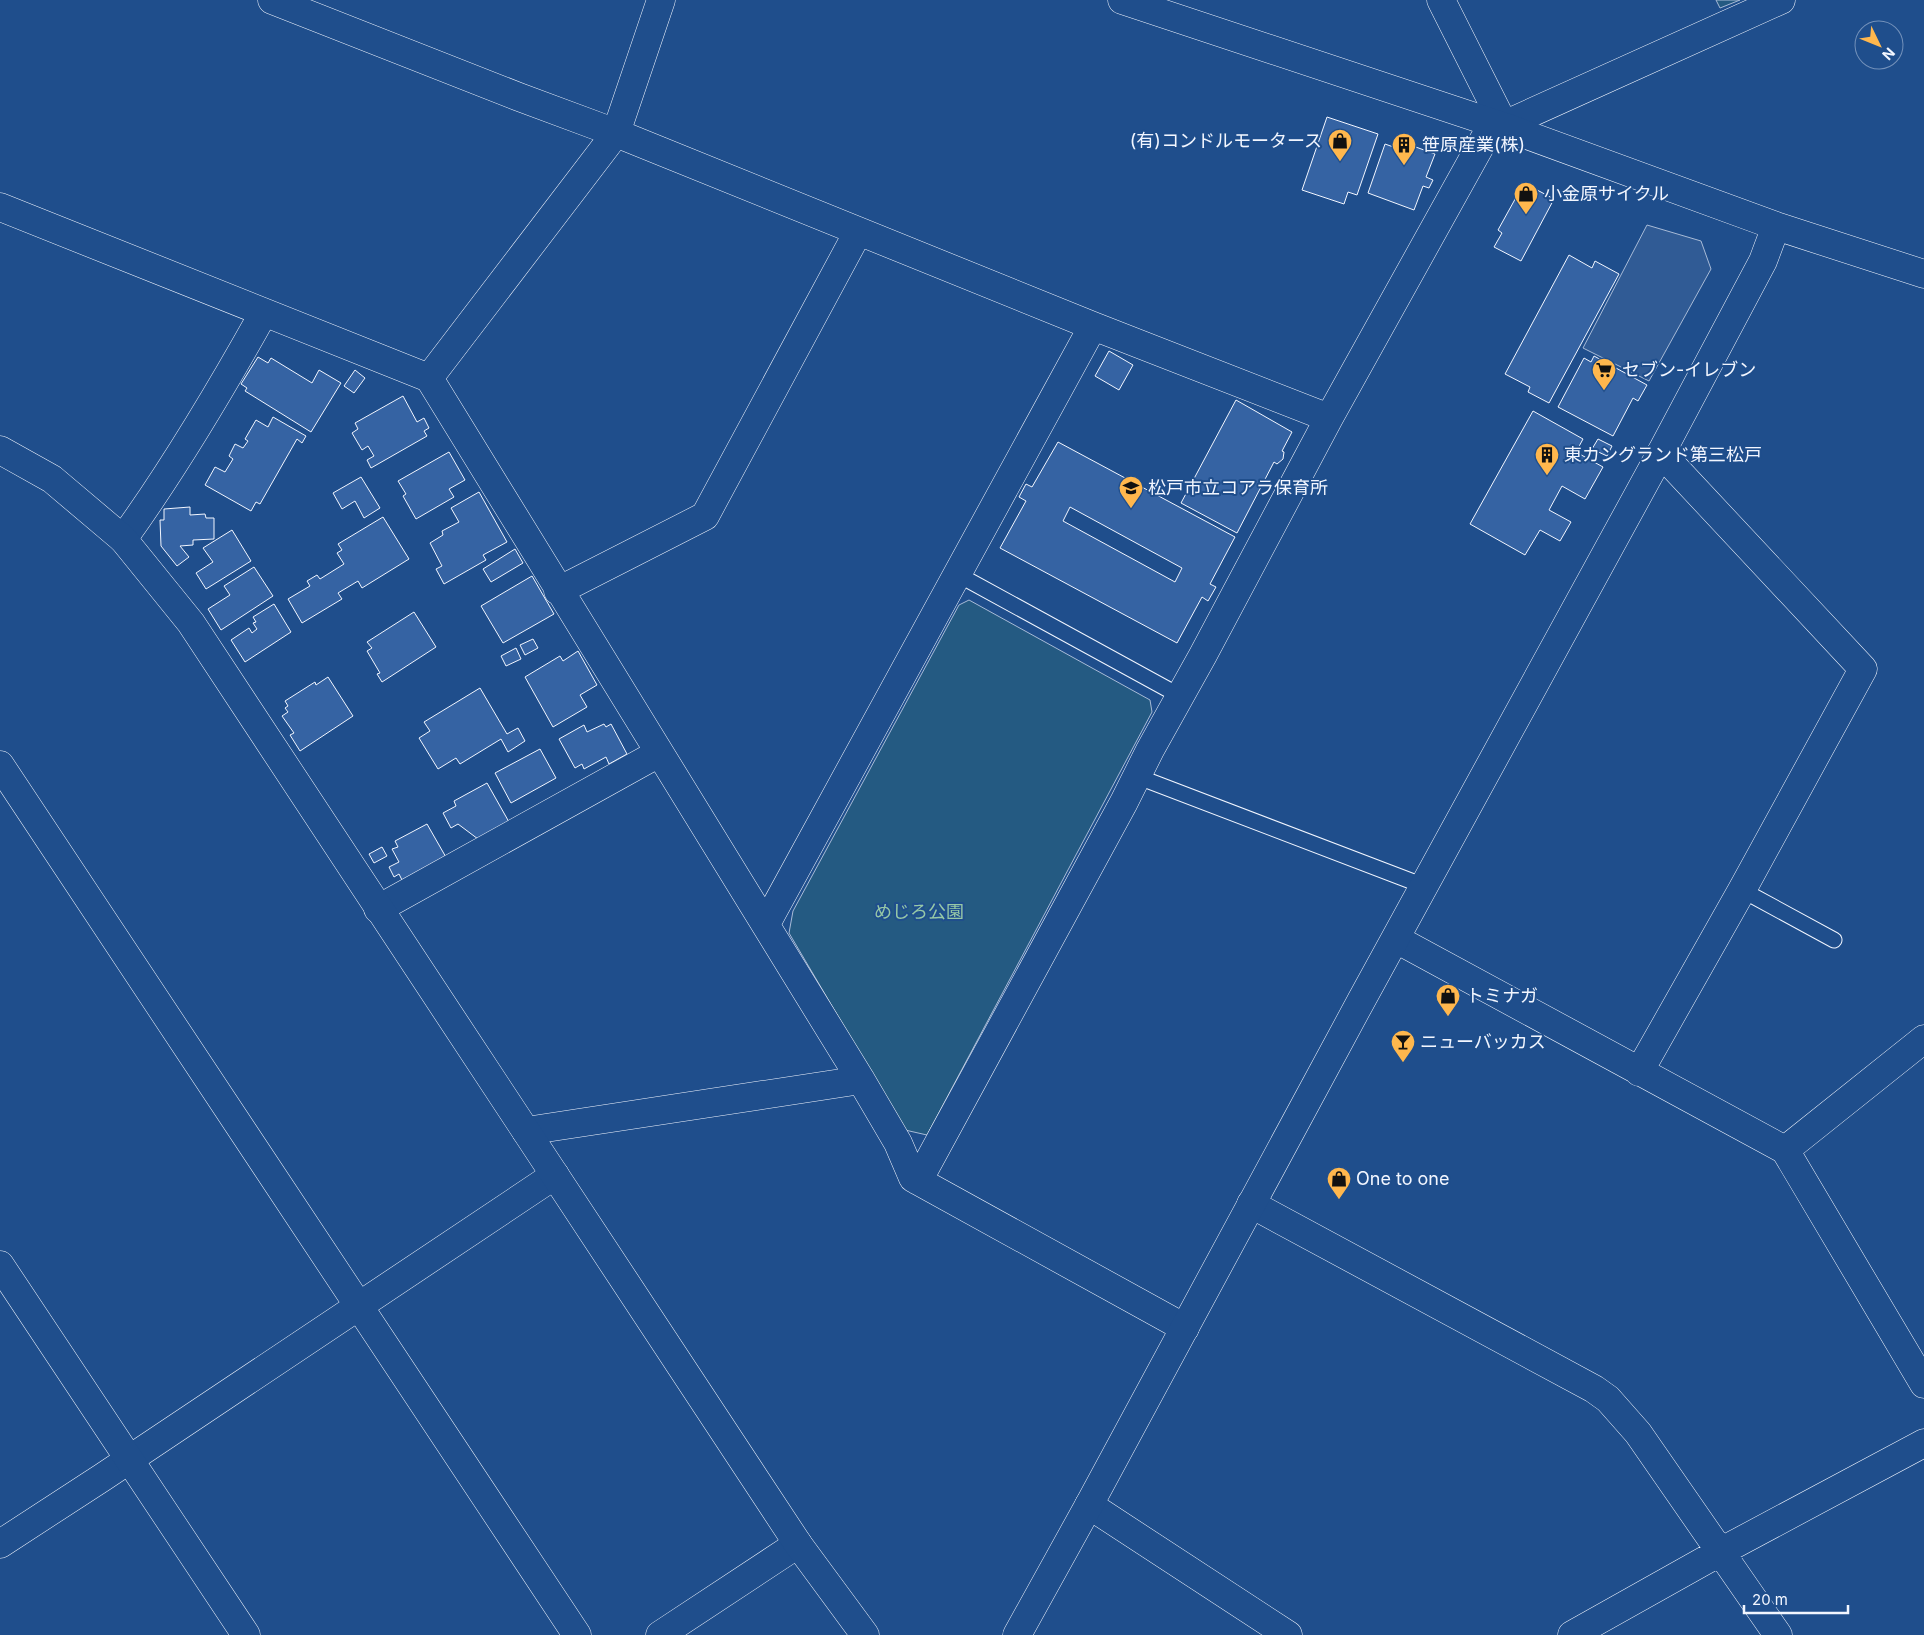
<svg xmlns="http://www.w3.org/2000/svg" width="1924" height="1635" font-family="Inter,'Noto Sans JP',sans-serif">
<style>
.green{fill:#245a82;stroke:#a8bbd7}
.parking{fill:#305b95;stroke:#a8bbd7}
.building{fill:#3563a3;stroke:#f2f6ff;fill-rule:evenodd}
.lines{fill:none;stroke-linecap:round;stroke-linejoin:round}
.service-casing{stroke:#f2f6ff;stroke-width:17}
.minor-casing{stroke:#f2f6ff;stroke-width:29}
.tertiary-casing{stroke:#f2f6ff;stroke-width:29}
.service{stroke:#1f4e8c;stroke-width:15}
.minor{stroke:#1f4e8c;stroke-width:28}
.tertiary{stroke:#1f4e8c;stroke-width:28}
.labels{text-anchor:middle;stroke-width:4;stroke-linejoin:round;paint-order:stroke}
.poi-label{font-size:18px;fill:#f2f6ff;stroke:#1f4e8c;text-anchor:start}
.park-label{font-size:18px;fill:#97c8a6;stroke:#1f4e8c}
</style>
<rect width="100%" height="100%" fill="#1f4e8c"/>
<path class="green" d="M 1716,0 L 1740,0 L 1720,8 Z
M 969,600 L 1150,700 L 1152,712 L 927,1135 L 905,1130 L 789,933 L 793,911 L 959,605 Z"/>
<path class="parking" d="M 1647,225 L 1701,241 L 1711,269 L 1649,381 L 1583,348 Z"/>
<path class="building" d="M 1327,117 L 1378,134 L 1357,195 L 1348,192 L 1344,204 L 1302,190 Z
M 1402,142 L 1435,154 L 1426,177 L 1433,180 L 1429,188 L 1423,186 L 1414,210 L 1368,193 L 1385,144 L 1399,149 Z
M 1524,183 L 1554,199 L 1521,261 L 1494,247 L 1502,233 L 1498,230 Z
M 1569,255 L 1592,268 L 1595,261 L 1619,274 L 1549,403 L 1528,392 L 1530,387 L 1505,374 Z
M 1109,351 L 1133,365 L 1119,390 L 1095,376 Z
M 1594,356 L 1647,385 L 1638,401 L 1633,398 L 1613,436 L 1558,407 L 1584,358 L 1591,362 Z
M 258,357 L 268,363 L 271,358 L 312,383 L 319,370 L 341,383 L 311,432 L 245,391 L 247,388 L 241,384 Z
M 355,370 L 365,378 L 354,393 L 344,386 Z
M 403,396 L 417,422 L 424,418 L 429,428 L 424,431 L 427,436 L 371,468 L 367,460 L 374,456 L 368,446 L 362,450 L 352,433 L 358,429 L 355,423 Z
M 1236,400 L 1292,432 L 1282,451 L 1284,452 L 1283,459 L 1277,464 L 1274,462 L 1237,533 L 1181,503 Z
M 1533,411 L 1583,439 L 1576,452 L 1603,467 L 1585,499 L 1562,486 L 1549,510 L 1571,522 L 1560,541 L 1540,530 L 1525,555 L 1470,524 Z
M 273,417 L 306,436 L 302,443 L 297,439 L 260,504 L 256,502 L 251,511 L 205,485 L 215,467 L 225,472 L 233,459 L 229,456 L 235,444 L 243,448 L 248,441 L 245,439 L 256,420 L 268,427 Z
M 1598,439 L 1612,446 L 1607,456 L 1592,449 Z
M 1058,442 L 1235,537 L 1210,584 L 1216,587 L 1208,601 L 1202,597 L 1177,643 L 1000,548 L 1026,501 L 1019,497 L 1026,484 L 1032,487 ZM 1070,507 L 1182,568 L 1175,582 L 1063,521 Z
M 449,452 L 465,480 L 449,489 L 454,497 L 416,519 L 403,496 L 406,494 L 398,481 Z
M 361,477 L 380,508 L 364,518 L 355,501 L 342,509 L 333,493 Z
M 479,492 L 507,542 L 483,555 L 486,560 L 444,584 L 436,569 L 442,566 L 430,543 L 443,535 L 442,531 L 459,522 L 451,508 Z
M 190,507 L 190,515 L 205,514 L 206,518 L 214,518 L 214,539 L 193,540 L 193,545 L 180,546 L 189,557 L 177,566 L 161,546 L 160,520 L 164,520 L 164,509 Z
M 383,517 L 409,559 L 362,588 L 358,581 L 338,593 L 342,599 L 302,623 L 288,599 L 310,586 L 307,581 L 317,575 L 320,579 L 344,564 L 337,553 L 342,550 L 338,544 Z
M 232,530 L 251,561 L 206,589 L 196,573 L 213,562 L 203,548 Z
M 515,549 L 523,563 L 491,582 L 483,569 Z
M 254,567 L 273,596 L 221,630 L 208,609 L 230,595 L 224,586 Z
M 532,576 L 554,614 L 503,643 L 481,606 Z
M 274,604 L 291,632 L 245,662 L 231,640 L 249,628 L 252,633 L 257,629 L 253,623 L 256,622 L 253,617 Z
M 414,612 L 436,647 L 382,682 L 377,674 L 380,673 L 367,651 L 372,648 L 367,642 Z
M 533,639 L 538,648 L 525,655 L 520,645 Z
M 516,648 L 521,659 L 506,666 L 501,656 Z
M 578,651 L 597,685 L 580,695 L 587,707 L 553,727 L 525,677 L 560,656 L 563,661 Z
M 328,677 L 353,716 L 300,751 L 290,735 L 294,733 L 282,716 L 288,712 L 285,708 L 288,706 L 285,701 L 315,682 L 316,685 Z
M 480,688 L 507,734 L 518,728 L 525,741 L 508,752 L 501,739 L 460,764 L 456,758 L 438,769 L 419,738 L 430,731 L 424,722 Z
M 604,724 L 606,727 L 611,724 L 627,754 L 609,764 L 606,757 L 584,769 L 582,764 L 575,768 L 559,739 L 584,725 L 587,732 Z
M 540,749 L 556,778 L 511,803 L 495,773 Z
M 487,783 L 509,822 L 478,839 L 458,824 L 451,828 L 443,813 L 456,806 L 454,801 Z
M 427,824 L 447,859 L 403,882 L 399,874 L 394,877 L 389,867 L 399,862 L 392,849 L 398,847 L 395,841 Z
M 382,847 L 387,856 L 374,863 L 369,854 Z"/>
<g class="lines">
<defs>
<path id="service" d="M 957,574 L 1180,696
M 1136,776 L 1424,886
M 1742,890 L 1834,940"/>
<path id="minor" d="M 272,0 L 519,97 L 616,133 L 1093,326 L 1329,418
M 1441,0 L 1505,127
M 1504,125 L 1781,0
M 0,207 L 429,378 L 616,133 L 661,0
M 429,378 L 861,1080 L 898,1143 L 913,1178 L 1185,1328
M 123,539 C 175,467 220,391 263,314
M 558,591 L 705,516 L 858,232
M 0,765 L 577,1635
M 378,909 L 659,753
M 766,924 L 1093,326
M 1396,939 L 1785,1150 L 1924,1384
M 1639,1072 L 1742,890 L 1863,669 L 1661,453
M 526,1131 L 861,1080
M 1785,1150 L 1924,1039
M 918,1181 L 1124,802 L 1150,750 L 1203,655 L 1329,418 L 1493,123
M 1251,1204 L 1594,1389 L 1608,1399 L 1638,1433 L 1778,1635
M 1089,1505 L 1288,1635
M 0,1544 L 103,1477 L 555,1175
M 660,1635 L 798,1544
M 1572,1635 L 1720,1552 L 1924,1443"/>
<path id="tertiary" d="M 1122,0 L 1505,127 L 1776,226 L 1924,274
M 0,450 L 52,479 L 123,539 L 191,623 L 798,1544 L 865,1635
M 0,1265 L 246,1635
M 1017,1635 L 1089,1505 L 1361,1001 L 1661,453 L 1763,261 L 1776,226"/>
</defs>
<use href="#service" class="service-casing"/>
<use href="#minor" class="minor-casing"/>
<use href="#tertiary" class="tertiary-casing"/>
<use href="#service" class="service"/>
<use href="#minor" class="minor"/>
<use href="#tertiary" class="tertiary"/>
</g>
<defs>
<symbol id="shop-pin" viewBox="-11 -11 22 30"><path d="M0 17L-7.5 6A9.5 9.5 0 1 1 7.5 6Z" fill="#ffb74d" stroke="#1f4e8c"/><path d="M-5-2.5h2.3a2.7 3.5 0 0 1 5.4 0H5L5.5 6h-11ZM-1.5-2.5h3a1.5 2.3 0 0 0-3 0Z" fill="#111"/></symbol>
<symbol id="building-pin" viewBox="-11 -11 22 30"><path d="M0 17L-7.5 6A9.5 9.5 0 1 1 7.5 6Z" fill="#ffb74d" stroke="#1f4e8c"/><path d="M-4-6H4V6H1V3H-1V6H-4ZM-2.5-4.3h1.7v1.8h-1.7ZM.8-4.3h1.7v1.8H.8ZM-2.5-1h1.7V.8h-1.7ZM.8-1h1.7V.8H.8Z" fill="#111"/></symbol>
<symbol id="supermarket-pin" viewBox="-11 -11 22 30"><path d="M0 17L-7.5 6A9.5 9.5 0 1 1 7.5 6Z" fill="#ffb74d" stroke="#1f4e8c"/><path d="M-6-5.5h2.5l.6 2H6L4.5 2H-2.5L-4.4-4H-6ZM-1.5 3.2a1.3 1.3 0 1 0 .1 0ZM3 3.2a1.3 1.3 0 1 0 .1 0Z" fill="#111"/></symbol>
<symbol id="school-pin" viewBox="-11 -11 22 30"><path d="M0 17L-7.5 6A9.5 9.5 0 1 1 7.5 6Z" fill="#ffb74d" stroke="#1f4e8c"/><path d="M0-5L7-2L0 1L-7-2ZM-4 1L0 2.5L4 1V4Q0 6-4 4Z" fill="#111"/></symbol>
<symbol id="bar-pin" viewBox="-11 -11 22 30"><path d="M0 17L-7.5 6A9.5 9.5 0 1 1 7.5 6Z" fill="#ffb74d" stroke="#1f4e8c"/><path d="M-6-5H6L.8 .8V4.5H3.5V6h-7V4.5H-.8V.8Z" fill="#111"/></symbol>
</defs>
<g fill-rule="evenodd">
<use href="#shop-pin" x="1326" y="127" width="28" height="38"/>
<use href="#building-pin" x="1390" y="131" width="28" height="38"/>
<use href="#shop-pin" x="1512" y="180" width="28" height="38"/>
<use href="#supermarket-pin" x="1590" y="356" width="28" height="38"/>
<use href="#building-pin" x="1533" y="441" width="28" height="38"/>
<use href="#school-pin" x="1117" y="474" width="28" height="38"/>
<use href="#shop-pin" x="1434" y="982" width="28" height="38"/>
<use href="#bar-pin" x="1389" y="1028" width="28" height="38"/>
<use href="#shop-pin" x="1325" y="1165" width="28" height="38"/>
</g>
<g class="labels">
<g class="poi-label">
<text x="1322" y="147" text-anchor="end">(有)コンドルモータース</text>
<text x="1422" y="151">笹原産業(株)</text>
<text x="1544" y="200">小金原サイクル</text>
<text x="1622" y="376">セブン-イレブン</text>
<text x="1564" y="461">東カングランド第三松戸</text>
<text x="1148" y="494">松戸市立コアラ保育所</text>
<text x="1466" y="1002">トミナガ</text>
<text x="1420" y="1048">ニューバッカス</text>
<text x="1356" y="1185">One to one</text>
</g>
<g class="park-label">
<text x="919" y="918">めじろ公園</text>
</g>
</g>
<g transform="translate(1879 45) rotate(133)"><circle r="24" fill="#1f4e8c" stroke="#7391ba"/>
<path d="M0-4L9 19L0 12L-9 19Z" fill="#ffb74d"/>
<text y="-8" font-size="14" font-weight="bold" text-anchor="middle" fill="#f2f6ff">N</text>
</g>
<path d="M1744 1605v8h104v-8" fill="none" stroke="#f2f6ff" stroke-width="2.5"/>
<text x="1752" y="1605" font-size="15" fill="#f2f6ff" stroke="#1f4e8c" stroke-width="4" paint-order="stroke">20 m</text>
</svg>
